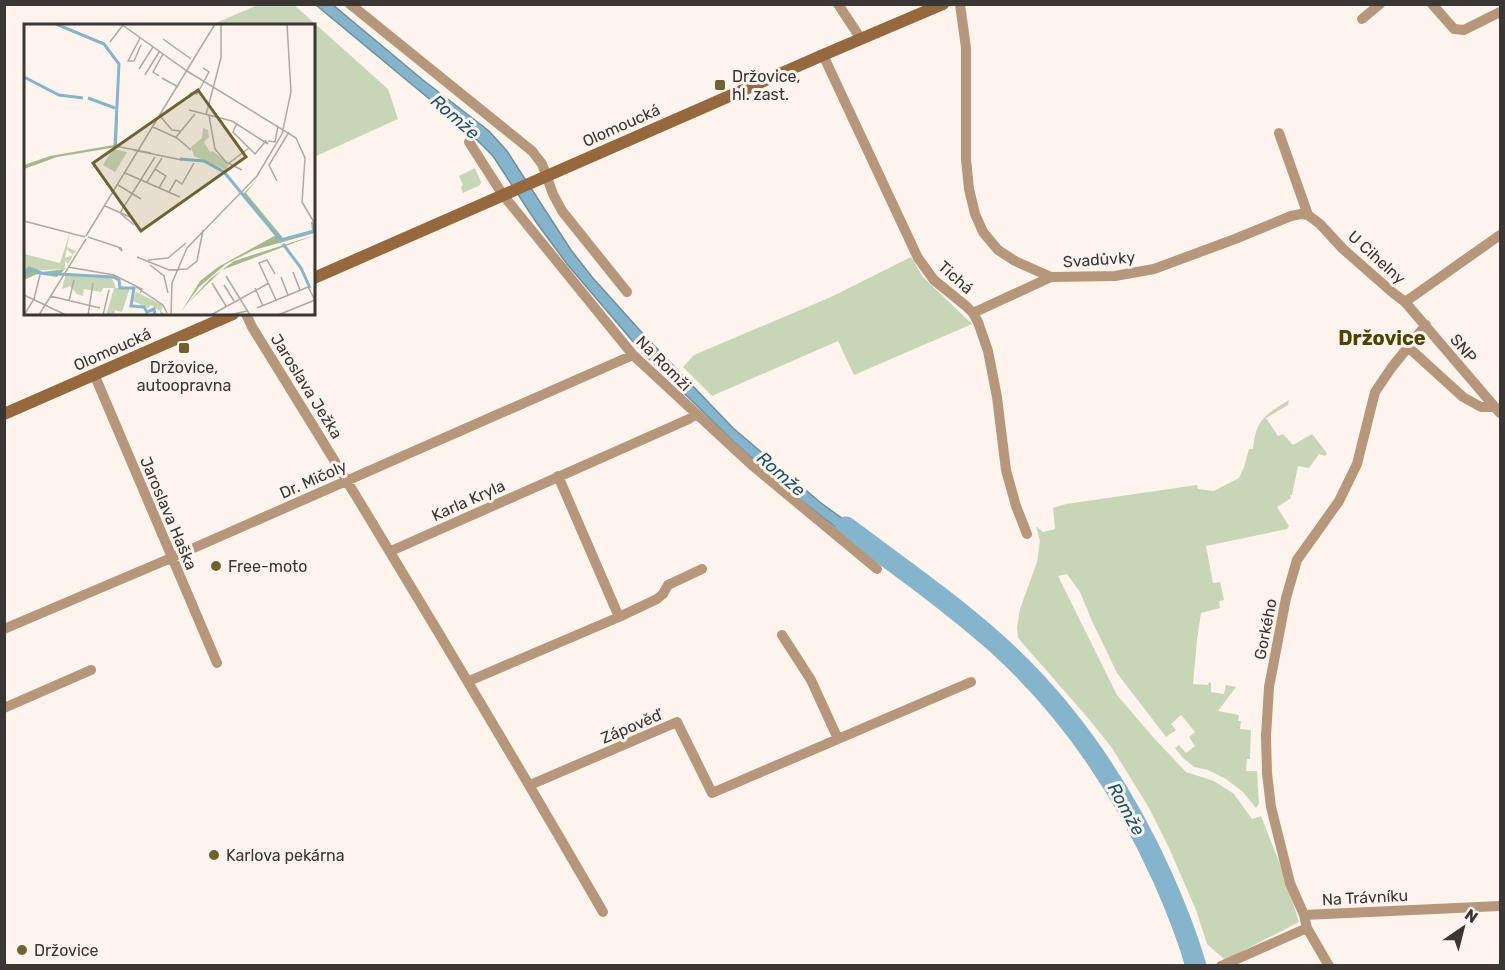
<svg xmlns="http://www.w3.org/2000/svg" width="1505" height="970" font-family="Rubik,sans-serif">
<style>
.green{fill:#c7d6b6}
.water{fill:#84b5cc;stroke:#6e8f9e;stroke-width:1.5}
.lines{fill:none;stroke-linecap:round;stroke-linejoin:round}
.river{stroke:#84b5cc;stroke-width:21}
.street{stroke:#b7977b;stroke-width:10}
.secondary{stroke:#96683e;stroke-width:12}
.poi-dot{fill:#6e6330;stroke:#fef4ed;stroke-width:2}
.labels{text-anchor:middle;stroke-width:6;stroke-linejoin:round;paint-order:stroke}
.poi-label{font-size:16px;fill:#393633;stroke:#fef4ed;text-anchor:start}
.street-label{font-size:16px;fill:#393633;stroke:#fef4ed}
.water-label{font-size:18px;font-style:italic;fill:#16556e;stroke:#fef4ed}
.quarter-label{font-size:20px;font-weight:bold;fill:#504300;stroke:#fef4ed}
.inset-river{fill:none;stroke:#84b5cc;stroke-width:3}
.inset-road{fill:none;stroke:#afa8a3;stroke-width:1.5}
.view{fill:#6e6330;fill-opacity:0.15;stroke:#6e6330;stroke-width:3}
.inset-edge{fill:none;stroke:#393633;stroke-width:3}
</style>
<rect width="100%" height="100%" fill="#fef4ed"/>
<path class="green" d="M 258,5 L 294,5 L 388,89 L 398,119 L 314,157 L 314,26 L 211,25 Z
M 475,168 L 481,182 L 480,185 L 463,193 L 461,187 L 463,185 L 459,176 Z
M 911,257 L 923,277 L 972,324 L 854,375 L 838,341 L 712,396 L 683,367 L 694,355 L 831,297 Z
M 1289,400 L 1288,405 L 1266,418 L 1278,436 L 1283,434 L 1293,445 L 1312,434 L 1327,453 L 1325,456 L 1319,454 L 1309,468 L 1298,466 L 1292,495 L 1290,495 L 1291,498 L 1277,507 L 1289,526 L 1287,529 L 1206,546 L 1213,583 L 1220,582 L 1224,600 L 1219,601 L 1220,608 L 1201,613 L 1197,640 L 1193,684 L 1208,685 L 1209,682 L 1211,683 L 1211,692 L 1224,694 L 1226,685 L 1236,687 L 1218,711 L 1239,715 L 1238,721 L 1241,721 L 1240,729 L 1251,730 L 1250,759 L 1247,759 L 1246,771 L 1257,771 L 1259,804 L 1256,808 L 1243,792 L 1226,779 L 1208,770 L 1194,767 L 1182,757 L 1175,748 L 1179,745 L 1186,753 L 1195,746 L 1189,737 L 1195,732 L 1181,715 L 1171,724 L 1176,730 L 1166,737 L 1117,673 L 1092,621 L 1080,592 L 1067,574 L 1058,576 L 1117,695 L 1152,736 L 1186,772 L 1214,781 L 1234,794 L 1252,819 L 1261,816 L 1283,872 L 1299,922 L 1225,960 L 1207,944 L 1196,910 L 1169,848 L 1149,808 L 1112,748 L 1088,718 L 1018,638 L 1017,627 L 1020,609 L 1037,562 L 1040,541 L 1036,526 L 1043,532 L 1055,529 L 1053,508 L 1066,504 L 1197,485 L 1198,489 L 1214,491 L 1239,478 L 1244,467 L 1249,449 L 1253,449 C 1256,419 1265,415 1289,400 Z"/>
<path class="water" d="M 316,5 L 333,5 L 423,80 L 489,131 L 507,151 L 571,250 L 592,277 L 645,336 L 733,428 L 821,503 L 872,540 L 865,550 L 789,491 L 733,441 L 641,351 L 567,264 L 536,222 L 493,156 L 468,131 Z"/>
<g class="lines">
<path class="river" d="M 846,527 C 897,565 950,602 997,644 C 1069,709 1122,788 1162,876 C 1175,905 1187,935 1196,966"/>
<path class="street" d="M 350,4 L 532,151 L 542,164 L 553,194 L 562,211 L 627,292
M 838,4 L 861,39
M 960,4 L 966,48 L 966,159 L 969,189 L 975,214 L 983,232 L 998,250 L 1015,261 L 1051,277 L 1115,276 L 1154,269 L 1235,239 L 1291,216 L 1301,214 L 1308,215
M 1432,4 L 1454,29 L 1464,30 L 1500,12
M 1362,19 L 1380,4
M 823,55 L 918,258 L 934,280 L 966,306 L 973,313 L 978,322 L 988,351 L 997,397 L 1006,470 L 1016,506 L 1027,534
M 1279,133 L 1308,215 L 1320,224 L 1343,249 L 1392,292 L 1405,302 L 1500,413
M 469,142 L 503,195 L 633,355 L 753,466 L 877,569
M 1405,302 L 1500,235
M 973,313 L 1051,277
M 246,314 L 252,327 C 372,520 489,715 603,912
M 1408,347 L 1463,397 L 1481,407 L 1494,407
M 94,374 L 217,663
M 391,551 L 689,419 L 696,414
M 619,617 L 657,599 L 663,594 L 668,585 L 702,569
M 4,629 L 171,558 L 633,355
M 782,635 L 811,680 L 838,739
M 469,681 L 619,617 L 558,476
M 4,708 L 91,670
M 530,785 L 677,722 L 712,793 L 971,682
M 1304,915 L 1500,906
M 1221,966 L 1307,928
M 1329,966 L 1307,928 L 1304,915 L 1290,883 L 1271,807 L 1267,773 L 1266,736 L 1269,687 L 1286,598 L 1297,560 L 1339,501 L 1357,464 L 1375,392 L 1392,367 L 1426,325"/>
<path class="secondary" d="M 314,278 L 823,55 L 943,4
M 4,414 L 233,314"/>
</g>
<g class="poi-dot">
<rect x="714" y="79" width="12" height="12" rx="3"/>
<rect x="178" y="342" width="12" height="12" rx="3"/>
<circle cx="216" cy="566" r="6"/>
<circle cx="214" cy="855" r="6"/>
<circle cx="22" cy="950" r="6"/>
</g>
<g class="labels">
<g class="poi-label">
<text x="732" y="82">Držovice,<tspan x="732" dy="18">hl. zast.</tspan></text>
<text x="184" y="373" text-anchor="middle">Držovice,<tspan x="184" dy="18">autoopravna</tspan></text>
<text x="228" y="572">Free-moto</text>
<text x="226" y="861">Karlova pekárna</text>
<text x="34" y="956">Držovice</text>
</g>
<g class="street-label">
<text transform="translate(621 125) rotate(-24)" y="6">Olomoucká</text>
<text transform="translate(1377 257) rotate(42)" y="6">U Cihelny</text>
<text transform="translate(1099 259) rotate(-4)" y="6">Svadůvky</text>
<text transform="translate(956 277) rotate(42)" y="6">Tichá</text>
<text transform="translate(1464 348) rotate(50)" y="6">SNP</text>
<text transform="translate(112 349) rotate(-24)" y="6">Olomoucká</text>
<text transform="translate(664 363) rotate(45)" y="6">Na Romži</text>
<text transform="translate(307 386) rotate(58)" y="6">Jaroslava Ježka</text>
<text transform="translate(313 479) rotate(-24)" y="6">Dr. Mičoly</text>
<text transform="translate(468 500) rotate(-24)" y="6">Karla Kryla</text>
<text transform="translate(169 513) rotate(67)" y="6">Jaroslava Haška</text>
<text transform="translate(1265 629) rotate(-79)" y="6">Gorkého</text>
<text transform="translate(631 726) rotate(-23)" y="6">Zápověď</text>
<text transform="translate(1365 897) rotate(-3)" y="6">Na Trávníku</text>
</g>
<g class="water-label">
<text transform="translate(455 117) rotate(41)" y="6">Romže</text>
<text transform="translate(781 474) rotate(41)" y="6">Romže</text>
<text transform="translate(1126 809) rotate(61)" y="6">Romže</text>
</g>
<g class="quarter-label">
<text x="1382" y="345">Držovice</text>
</g>
</g>
<g transform="translate(24 24)">
<rect width="291" height="291" fill="#fef4ed"/>
<path d="M 179,104 L 184,106 L 185,113 L 180,118 L 186,128 L 189,127 L 205,140 L 202,146 L 170,132 L 167,123 L 178,114 ZM 89,125 L 103,128 L 91,148 L 79,141 ZM 46,208 L 43,223 L 52,227 L 49,231 L 43,225 L 41,234 L 49,231 L 44,240 L 41,237 L 41,245 L 0,247 L 0,230 L 36,239 ZM 42,249 L 88,254 L 92,264 L 106,264 L 98,288 L 91,286 L 90,291 L 82,291 L 90,264 L 79,264 L 77,268 L 60,265 L 59,272 L 53,270 L 46,262 L 38,265 ZM 112,268 L 139,281 L 137,287 L 142,291 L 136,291 L 136,287 L 127,281 L 124,284 L 109,277 Z" fill="#c7d6b6"/>
<path d="M 92,86 L 94,87 L 93,123 L 33,133 L 0,145 L 0,141 L 26,132 L 90,121 ZM 232,157 L 222,169 L 259,214 L 288,207 L 287,198 L 291,197 L 291,209 L 230,226 L 202,240 L 175,263 L 157,288 L 176,257 L 194,243 L 252,211 L 218,171 ZM 291,211 L 198,246 L 163,280 L 186,255 L 210,237 ZM 5,242 L 19,248 L 41,245 L 33,253 L 13,250 L 0,256 L 0,247 Z" fill="#a5b88e"/>
<path class="inset-river" d="M 32,0 L 80,20 L 95,40 L 91,121M 0,53 L 35,71 L 59,74M 64,74 L 91,84M 156,135 L 180,137 L 200,148 L 258,218M 257,216 L 290,207 L 290,199M 259,220 L 277,244 L 286,264M 0,253 L 5,245 L 16,249 L 89,253 L 95,256 L 96,264 L 110,264 L 107,282 L 120,283 L 123,288 L 130,285 L 131,291"/>
<path class="inset-road" d="M 97,0 L 163,47 L 272,114 L 281,134 L 278,178 L 291,200M 116,14 L 104,37 L 110,37 L 117,21M 139,15 L 167,35M 86,18 L 99,1M 115,45 L 129,23M 121,51 L 135,28M 135,52 L 129,48 L 139,30M 138,54 L 154,63M 165,74 L 167,69 L 173,70 L 185,48 L 179,44M 165,86 L 208,97 L 244,120 L 241,116M 182,91 L 197,34 L 197,0M 136,92 L 148,106 L 156,107M 185,92 L 191,125 L 202,138 L 218,146M 213,99 L 209,108 L 231,130 L 241,118M 129,103 L 153,114 L 167,126M 152,113 L 171,90M 244,117 L 251,118 L 254,102M 91,122 L 127,129M 109,126 L 158,136M 205,139 L 225,124M 131,145 L 142,152 L 135,164M 101,149 L 156,173M 253,157 L 245,141 L 265,108M 123,158 L 138,134M 94,161 L 117,175M 145,168 L 152,156 L 158,160 L 170,139M 81,182 L 106,193M 96,189 L 131,133M 96,189 L 110,201M 0,197 L 61,213M 62,212 L 191,0M 64,213 L 97,224 L 98,227 L 95,224M 113,233 L 145,246 L 163,245 L 173,237 L 179,206M 124,236 L 144,234 L 162,219M 126,241 L 140,252 L 144,269M 44,243 L 90,251 L 118,265 L 116,269M 269,248 L 276,266M 251,250 L 243,236 L 235,239 L 252,276M 202,252 L 226,291M 257,253 L 264,271M 188,259 L 202,282M 200,261 L 210,277M 112,263 L 139,281 L 143,289M 231,264 L 239,282M 0,271 L 42,291M 26,272 L 76,284M 45,277 L 50,256M 233,284 L 284,263 L 291,276 L 254,291M 0,291 L 10,275 L 16,251M 15,291 L 62,215M 64,291 L 69,259M 79,291 L 85,266M 147,291 L 148,259 L 163,224 L 233,152 L 258,110 L 267,68 L 263,0M 187,291 L 245,259M 205,291 L 223,287"/>
<path class="view" d="M 174,66 L 222,133 L 117,207 L 69,139 Z"/>
<rect width="291" height="291" class="inset-edge"/>
</g>
<rect width="1505" height="970" fill="none" stroke="#393633" stroke-width="12"/>
<g transform="translate(1463 928) rotate(35)" stroke="#fef4ed" stroke-width="4.5" paint-order="stroke">
<path d="M0-4.5L10 22L0 15L-10 22Z" fill="#393633"/>
<text y="-9" font-size="16" font-weight="bold" text-anchor="middle" fill="#393633">N</text>
</g>
</svg>
